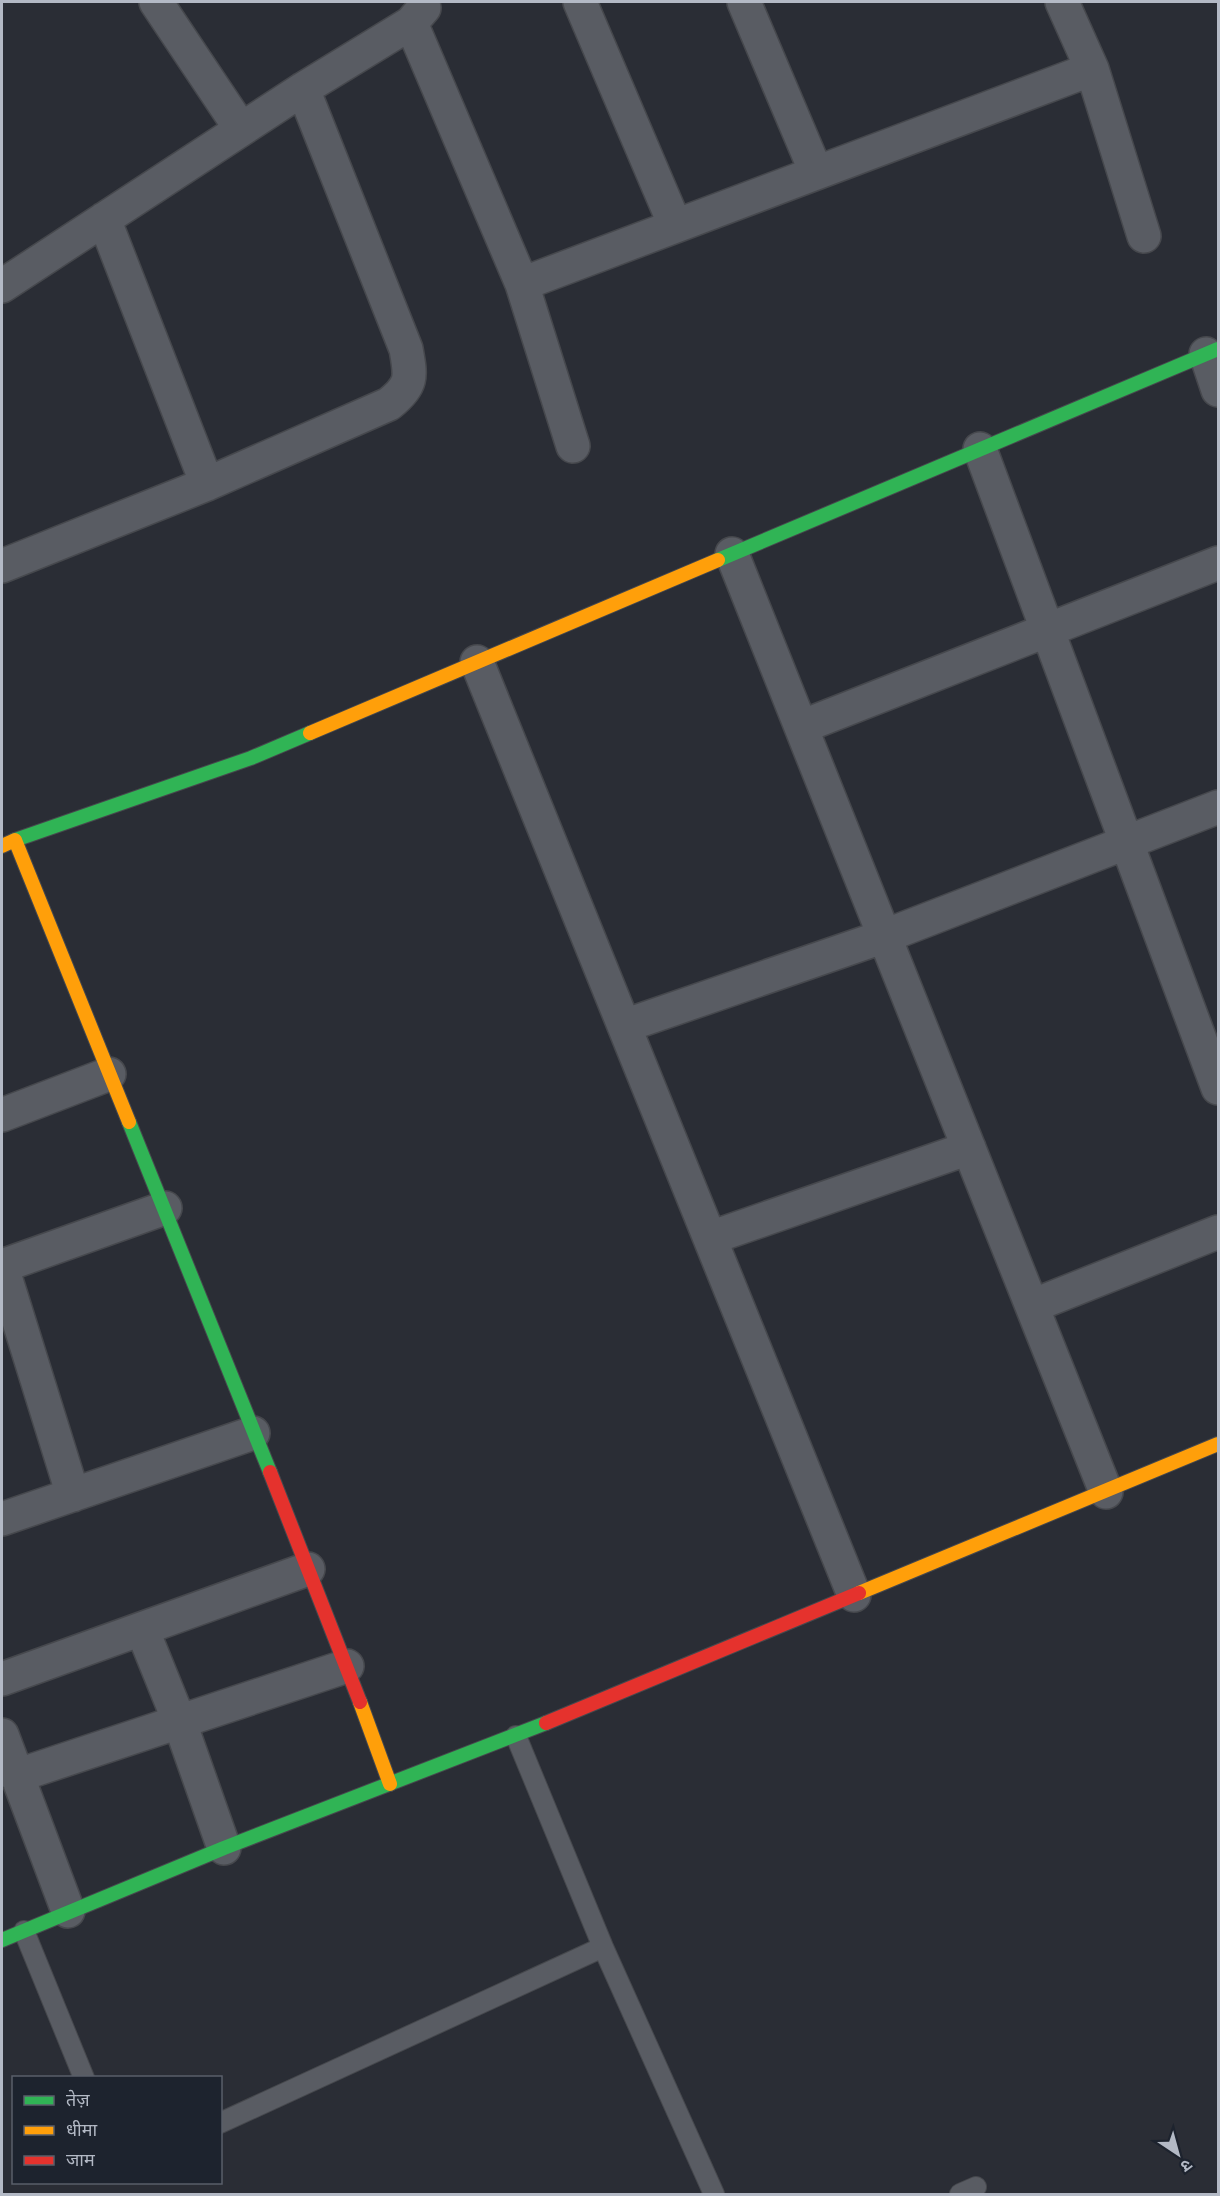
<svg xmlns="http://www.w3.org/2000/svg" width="1220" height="2196" font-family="'IBM Plex Sans','Noto Sans Devanagari',sans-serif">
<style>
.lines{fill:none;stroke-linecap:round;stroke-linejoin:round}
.lane-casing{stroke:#46484d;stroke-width:22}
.street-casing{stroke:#46484d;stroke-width:36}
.fast-casing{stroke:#46484d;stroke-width:16}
.slow-casing{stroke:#46484d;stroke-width:16}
.jam-casing{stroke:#46484d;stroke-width:16}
.lane{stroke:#595c63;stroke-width:20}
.street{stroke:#595c63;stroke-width:33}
.fast{stroke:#30b455;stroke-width:14}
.slow{stroke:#ff9f0a;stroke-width:14}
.jam{stroke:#e5322d;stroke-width:14}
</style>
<rect width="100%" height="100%" fill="#2a2d35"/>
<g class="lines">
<defs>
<path id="lane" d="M 516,1736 L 603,1947 L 714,2194
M 24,1931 L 84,2078
M 220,2123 L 603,1947
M 960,2194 L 976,2187"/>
<path id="street" d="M 156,2 L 241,129
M 580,2 L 675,225
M 744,2 L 816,172
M 1062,2 L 1092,69 L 1144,236
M 411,23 L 522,284 L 573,446
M 104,219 L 207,484
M 522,284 L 1092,69
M 2,286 L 303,89 L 411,23 L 424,8
M 1206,354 L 1218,390
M 980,449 L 1218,1088
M 732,554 L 1106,1492
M 2,566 L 207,484 L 389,404 C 413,385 411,377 406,349 L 303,89
M 477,662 L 854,1595
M 801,727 L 1218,563
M 624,1026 L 885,936 L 1218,807
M 2,1115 L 109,1074
M 710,1238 L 969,1148
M 2,1266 L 165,1208
M 2,1267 L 73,1495
M 1032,1306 L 1218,1232
M 2,1519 L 253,1433
M 142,1629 L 180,1723 L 224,1848
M 2,1679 L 308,1569
M 2,1735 L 68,1911
M 16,1776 L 347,1666"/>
<path id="fast" d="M 718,560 L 1218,349
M 15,840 L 251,758 L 310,733
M 129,1122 L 270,1472
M 2,1940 L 224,1848 L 546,1723"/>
<path id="slow" d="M 310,733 L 718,560
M 2,846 L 15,840 L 129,1122
M 859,1593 L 1218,1444
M 360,1702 L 390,1784"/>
<path id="jam" d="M 270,1472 L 360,1702
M 546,1723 L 859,1593"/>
</defs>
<use href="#lane" class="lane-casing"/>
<use href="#street" class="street-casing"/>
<use href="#fast" class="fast-casing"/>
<use href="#slow" class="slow-casing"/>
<use href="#jam" class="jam-casing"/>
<use href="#lane" class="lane"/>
<use href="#street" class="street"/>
<use href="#fast" class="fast"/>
<use href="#slow" class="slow"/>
<use href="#jam" class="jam"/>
</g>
<rect width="1220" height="2196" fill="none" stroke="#b3b9c5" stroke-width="6"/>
<rect x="12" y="2076" width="210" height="108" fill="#1d232e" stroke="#595f6a" stroke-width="1.5"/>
<rect x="24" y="2096" width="30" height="9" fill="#30b455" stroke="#595f6a" stroke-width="1.5"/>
<text x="66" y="2106" font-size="18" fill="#b3b9c5">तेज़</text>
<rect x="24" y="2126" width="30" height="9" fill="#ff9f0a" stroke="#595f6a" stroke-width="1.5"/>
<text x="66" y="2136" font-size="18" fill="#b3b9c5">धीमा</text>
<rect x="24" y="2156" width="30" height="9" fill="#e5322d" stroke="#595f6a" stroke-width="1.5"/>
<text x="66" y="2166" font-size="18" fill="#b3b9c5">जाम</text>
<g transform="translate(1178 2154) rotate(144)" stroke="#1d232e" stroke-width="4.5" paint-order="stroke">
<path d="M0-4.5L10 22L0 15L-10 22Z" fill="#b3b9c5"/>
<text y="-9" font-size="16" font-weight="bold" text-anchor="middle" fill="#b3b9c5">उ</text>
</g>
</svg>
